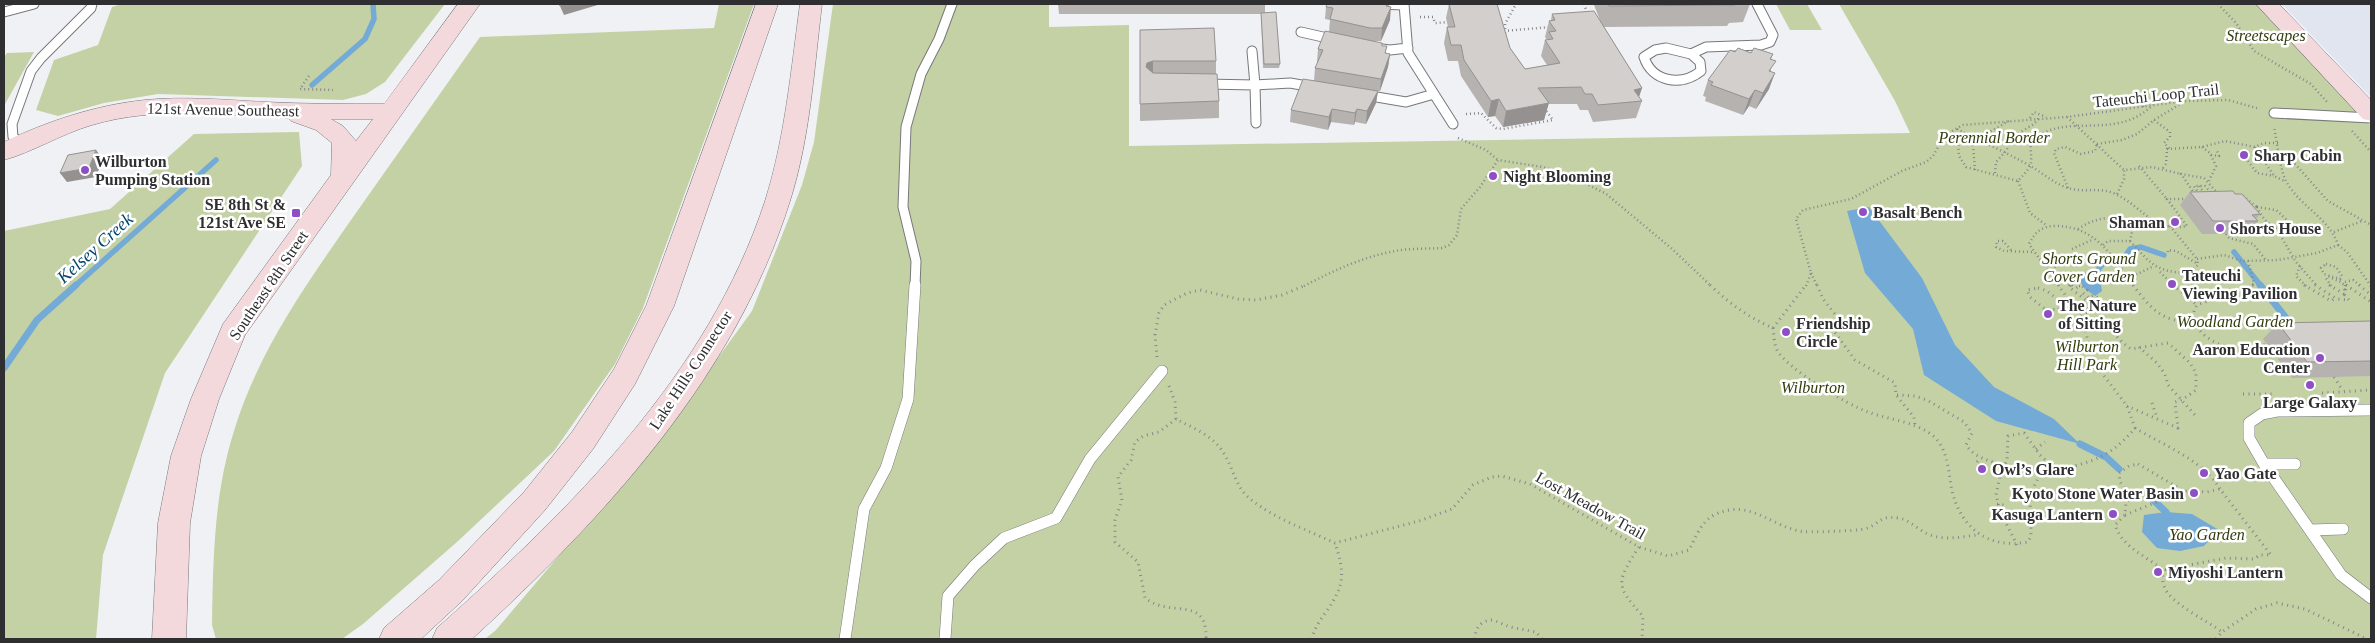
<svg xmlns="http://www.w3.org/2000/svg" width="2375" height="643" font-family="'Times New Roman',serif">
<style>
.built{fill:#e1e5f0}
.green{fill:#c4d1a5}
.water{fill:#74aad6}
.lines{fill:none;stroke-linecap:round;stroke-linejoin:round}
.stream-far1{stroke:#74aad6;stroke-width:5.5}
.stream{stroke:#74aad6;stroke-width:7}
.lane-far1-casing{stroke:#77787b;stroke-width:11}
.lane-casing{stroke:#77787b;stroke-width:12}
.secondary-casing{stroke:#77787b;stroke-width:1}
.path-far1{stroke:#87878a;stroke-width:2.5;stroke-dasharray:1 3;stroke-linecap:butt}
.path{stroke:#87878a;stroke-width:3;stroke-dasharray:1 4.5;stroke-linecap:butt}
.lane-far1{stroke:#fff;stroke-width:9}
.lane{stroke:#fff;stroke-width:11}
.secondary{fill:#f3d8dc;fill-rule:evenodd}
.wall{fill:#b5b2b0}
.shaded-wall{fill:#949190}
.building{fill:#d3cfcd;stroke:#949190}
.poi-dot{fill:#8e4fc5;stroke:#fff;stroke-width:2}
.labels{text-anchor:middle;stroke-width:5;stroke-linejoin:round;paint-order:stroke}
.park-label{font-size:16px;font-style:italic;fill:#323c0d;stroke:#fff}
.street-label{font-size:16px;fill:#2f2f31;stroke:#fff}
.poi-label{font-size:16px;font-weight:bold;fill:#2f2f31;stroke:#fff;text-anchor:start}
.water-label{font-size:18px;font-style:italic;fill:#00456e;stroke:#fff}
</style>
<rect width="100%" height="100%" fill="#f0f1f5"/>
<path class="built" d="M 2282,4 L 2371,4 L 2371,97 Z"/>
<path class="green" d="M 121,4 L 445,4 L 385,82 L 366,94 L 343,100 L 158,94 L 104,103 L 58,116 L 36,110 L 54,60 L 98,45 L 112,7 Z
M 719,4 L 754,4 L 643,308 L 615,364 L 554,451 L 457,542 L 363,624 L 342,639 L 216,639 L 212,625 C 213,559 214,494 234,431 C 258,352 305,286 351,220 C 394,159 437,98 480,37 L 714,28 Z
M 833,4 L 1049,4 L 1049,27 L 1129,25 L 1129,146 L 1910,133 L 1895,101 L 1839,4 L 2260,4 L 2371,126 L 2371,639 L 485,639 L 496,630 L 664,432 L 752,311 L 802,185 L 814,142 Z
M 1776,4 L 1807,4 L 1822,30 L 1790,30 Z
M 34,52 L 4,106 L 4,57 L 7,53 Z
M 299,132 L 302,166 L 165,373 L 103,555 L 96,639 L 4,639 L 4,231 L 110,209 L 194,134 Z"/>
<path class="water" d="M 1869,207 L 1922,278 L 1955,345 L 1994,387 L 2054,419 L 2080,444 L 1996,421 L 1924,375 L 1913,329 L 1865,273 L 1847,211 Z
M 2081,272 L 2095,274 L 2100,278 L 2102,291 L 2095,296 L 2084,288 L 2076,274 Z
M 2166,512 L 2192,514 L 2219,530 L 2204,546 L 2180,551 L 2157,548 L 2142,532 L 2144,515 Z"/>
<g class="lines">
<path class="stream-far1" d="M 312,85 L 365,39 L 374,19 L 373,4
M 2234,252 L 2261,286
M 2095,274 L 2104,262 L 2124,258 L 2130,249 L 2141,247 L 2164,255
M 75,286 L 216,160"/>
<path class="stream" d="M 2260,285 L 2290,323
M 4,368 L 37,320 L 76,285
M 2080,444 L 2106,457 L 2119,469
M 2149,496 L 2166,512"/>
<defs>
<path id="lane-far1" d="M 1379,4 L 1403,5
M 1404,4 L 1408,53 L 1453,124
M 4,12 L 34,4
M 1301,32 L 1336,40
M 1374,48 L 1390,50 L 1408,48
M 1666,48 L 1691,54 L 1700,62 L 1701,71 C 1681,87 1652,82 1644,57 L 1655,50 Z
M 1252,51 L 1255,85 L 1290,83 L 1313,87
M 1691,54 L 1706,47 L 1761,45 L 1770,42 L 1773,35 L 1757,4
M 1204,84 L 1255,85 L 1256,123
M 1365,95 L 1406,102 L 1434,94
M 2274,113 L 2371,118
M 21,143 L 13,137 L 12,124 L 31,71 L 41,58 L 91,8 L 92,4
M 915,286 L 916,261 L 903,207 L 906,127 L 921,74 L 939,39 L 952,4"/>
<path id="lane" d="M 2371,410 L 2277,411 L 2262,414 L 2249,423 L 2249,438 L 2264,464 L 2341,575 L 2371,598
M 2264,464 L 2295,464
M 2310,530 L 2343,529
M 845,639 L 864,509 L 886,468 L 908,399 L 915,285
M 945,639 L 948,596 L 975,565 L 1004,538 L 1056,518 L 1090,459 L 1162,371"/>
<path id="secondary" d="M 458,4 L 480,4 L 245,335 L 219,399 L 201,456 L 190,523 L 186,639 L 152,639 L 158,523 L 171,456 L 191,399 L 223,324 L 331,175 L 332,143 L 316,130 L 291,121 L 288,118 C 223,115 156,106 92,125 C 61,134 33,152 4,160 L 4,142 C 48,121 96,105 145,100 C 185,96 226,100 266,102 C 305,104 345,104 384,104 ZM 331,119 L 373,119 L 356,141 L 343,126 Z
M 756,4 L 778,4 L 674,306 L 635,384 L 593,449 L 545,510 L 462,601 L 421,639 L 379,639 L 384,628 L 439,580 L 524,492 L 572,432 L 614,369 L 646,306 Z
M 800,4 L 822,4 C 814,70 810,138 790,201 C 735,377 604,518 472,639 L 432,639 L 437,628 C 571,509 708,375 765,201 C 785,138 791,70 800,4 Z
M 2256,4 L 2279,4 L 2371,100 L 2371,121 L 2363,119 Z"/>
</defs>
<use href="#lane-far1" class="lane-far1-casing"/>
<use href="#lane" class="lane-casing"/>
<use href="#secondary" class="secondary-casing"/>
<path class="path-far1" d="M 1584,4 L 1588,15
M 2218,4 L 2236,23 L 2254,51 L 2311,84 L 2327,102
M 1420,17 L 1433,17 L 1435,23 L 1450,22
M 1504,31 L 1550,27
M 1505,33 L 1505,24 L 1516,4
M 309,76 L 300,89 L 333,90
M 2143,107 L 2142,97 L 2153,98 L 2162,104
M 1466,114 L 1481,113 L 1496,128 L 1503,129 L 1553,120 L 1544,108
M 2067,117 L 2124,170
M 2030,118 L 2034,112 L 2046,117
M 2154,120 L 2170,132 L 2170,137 L 2164,143 L 2170,149
M 1957,129 C 1982,142 2008,153 2032,167 C 2044,174 2055,184 2068,188 C 2083,193 2099,187 2113,193 C 2142,205 2152,233 2187,226 L 2167,199 L 2188,199
M 1957,129 L 1959,156 L 1966,167 L 2018,181 C 2022,176 2027,172 2030,166 C 2034,157 2026,143 2036,137 C 2072,113 2115,141 2153,105
M 2352,131 L 2371,152
M 1458,138 L 1486,150 L 1498,160
M 2278,143 L 2264,143 L 2255,147 L 2274,176 L 2286,182
M 2097,144 L 2122,140 L 2137,134 L 2154,120 L 2182,103
M 2202,147 L 2210,153 L 2216,166 L 2209,181
M 2282,154 L 2296,165 L 2328,201 L 2371,225
M 2211,155 L 2219,156 L 2217,151
M 2248,161 L 2257,173 L 2274,176
M 2139,166 L 2167,199
M 2163,168 L 2166,164 L 2167,149 L 2202,147 L 2225,141 L 2255,147
M 1975,170 L 1973,145 L 1977,139 L 2009,121
M 1995,173 L 1996,162 L 2006,151 L 2014,136 L 2034,124 L 2039,118
M 2018,181 L 2030,213 L 2046,225
M 2199,186 L 2205,194
M 2068,188 L 2054,153 L 2056,149 L 2065,147 L 2081,154 L 2095,151 L 2097,144
M 2117,194 L 2124,179 L 2124,170 L 2152,167 L 2181,174
M 2195,194 L 2181,174 L 2204,178 L 2219,195
M 2199,194 L 2194,186 L 2205,186 L 2212,194
M 2243,196 L 2257,207
M 2257,207 L 2276,210 L 2288,221 L 2288,225 L 2276,228 C 2266,223 2262,217 2257,207 Z
M 2128,222 L 2149,219
M 2170,226 L 2197,259
M 2276,228 L 2296,262 L 2317,286
M 2078,229 C 2095,218 2109,215 2128,222 L 2132,232 L 2130,241 L 2108,241 L 2102,246
M 2334,232 L 2362,221
M 2226,234 L 2229,238 L 2253,244 L 2265,259
M 2130,241 C 2150,263 2156,272 2187,273 L 2198,265 L 2197,259
M 2338,245 L 2347,252 L 2371,286
M 2072,249 L 2094,239
M 2011,250 L 2003,241 L 1997,241 L 1996,247 L 2004,251 L 2033,252
M 2168,252 L 2168,250 L 2176,251 L 2198,264
M 2197,259 L 2224,255 L 2242,261 L 2278,260 L 2317,253 L 2338,245 C 2330,219 2301,207 2287,183 C 2280,171 2277,142 2274,127
M 2248,261 L 2254,284 L 2251,286
M 2326,264 L 2336,267 L 2342,276 L 2340,279 L 2324,274 L 2321,268 Z
M 2300,266 L 2296,276 L 2306,286
M 2160,272 L 2174,286
M 1811,273 L 1817,286
M 2049,273 L 2064,258
M 2129,278 L 2152,267
M 2346,285 L 2348,286
M 1304,286 C 1333,271 1362,257 1395,251 C 1410,248 1427,249 1442,248 L 1449,245 L 1457,235 L 1461,209 L 1480,187 L 1498,160 L 1543,167 L 1567,175 L 1605,193 L 1671,248 L 1711,286
M 1806,286 L 1811,273 L 1796,219 L 1803,210 L 1851,199 L 1902,171 L 1926,162 L 1933,156 L 1945,135 L 1963,125 L 2067,117 L 2184,101 L 2228,100 L 2260,109
M 2059,286 L 2029,244 C 2035,232 2042,226 2055,226 C 2097,226 2112,257 2134,286
M 2069,286 L 2071,284 L 2074,286
M 2079,286 L 2083,286
M 2331,286 L 2326,278 L 2329,277 L 2341,282 L 2345,286
M 2345,286 L 2345,282 L 2353,280 L 2361,286"/>
<path class="path" d="M 1710,285 C 1730,304 1748,317 1773,328
M 1817,285 L 1823,299 L 1838,318 L 1834,331 L 1855,360 L 1895,383 L 1896,395 L 1914,417 L 1915,426
M 2070,285 L 2069,287 L 2092,305 L 2086,308 L 2091,311 L 2106,304 L 2094,295 L 2089,298 L 2083,293 L 2087,290 L 2081,285
M 2072,285 L 2076,288 L 2081,285
M 2133,285 C 2151,309 2162,322 2193,322
M 2173,285 L 2197,305
M 2253,285 L 2197,305 C 2192,313 2192,320 2197,327 C 2212,348 2236,349 2259,349 L 2260,345 L 2270,344
M 2304,285 L 2331,301 L 2335,298
M 2315,285 L 2337,299 L 2349,300 L 2344,294 L 2345,285
M 2329,285 L 2344,294 L 2346,288 L 2344,285
M 2346,285 L 2371,302
M 2359,285 L 2371,295
M 2038,288 C 2048,290 2054,296 2061,304 L 2059,309 L 2046,310 L 2030,297 L 2027,290 Z
M 2061,304 L 2073,305
M 2081,316 L 2097,307 L 2090,302
M 2084,320 C 2115,323 2109,334 2131,349 L 2168,343 L 2190,363 L 2196,373 L 2196,390 L 2182,400 L 2175,402 L 2178,428 L 2127,406
M 1773,328 C 1774,335 1774,344 1777,350 C 1787,369 1848,405 1868,412 C 1889,420 1914,421 1932,435 C 1949,449 1948,472 1952,491 C 1962,530 1989,549 2028,542 L 2031,536 L 2030,495 L 2040,474 C 2083,463 2105,464 2135,428 L 2127,406 L 2092,360 L 2083,319 L 2058,285
M 1773,328 L 1806,285
M 2139,347 L 2157,363 L 2165,374 L 2168,385 L 2195,415
M 1157,357 L 1155,335 L 1159,313 L 1164,305 L 1187,293 L 1200,290 L 1238,299 L 1256,300 L 1282,295 L 1306,285
M 2334,377 L 2343,391
M 1169,386 L 1175,402 L 1176,419 C 1193,428 1212,435 1223,452 C 1233,467 1235,486 1249,498 C 1273,518 1307,530 1335,543 L 1419,521 L 1452,509 L 1473,485 L 1492,477 L 1502,476 L 1530,484 L 1639,547 L 1668,556 L 1689,550 C 1696,537 1701,521 1716,514 C 1749,499 1770,525 1799,531 C 1808,533 1855,531 1864,529 C 1880,525 1878,515 1898,518 C 1909,519 1918,530 1928,534 C 1944,541 1960,537 1977,535
M 2322,393 L 2371,390
M 2243,394 L 2276,394
M 1897,395 L 1915,396 L 1927,400 L 1964,422 L 1972,433 L 1966,445 C 1975,458 1988,460 2002,465
M 2152,403 L 2157,418
M 1176,419 L 1159,432 L 1143,436 L 1135,442 L 1131,460 L 1118,477 L 1122,500 L 1115,520 L 1115,542 L 1138,562 L 1145,598 C 1172,619 1207,594 1206,639
M 2135,428 C 2163,445 2203,460 2220,489
M 2036,449 L 2045,442
M 1977,462 L 1980,458
M 2138,464 L 2184,491 L 2207,492 L 2220,489 L 2271,555 L 2260,555 L 2254,559 L 2226,558 L 2163,570 C 2145,555 2123,548 2115,525 L 2125,515 L 2126,502 L 2131,497 L 2120,482 L 2119,473 L 2129,466 Z
M 1997,504 L 2004,505
M 2125,515 L 2184,491
M 2017,545 L 2000,511 L 1996,495 L 2001,470 L 2007,461 L 2008,436 L 2024,433 L 2040,455 L 2055,469
M 1639,547 C 1617,581 1614,585 1643,616 L 1642,639
M 2163,570 C 2163,575 2162,581 2164,586 C 2169,603 2208,621 2222,632
M 1312,639 C 1314,629 1320,620 1326,612 C 1345,585 1345,574 1335,543
M 1475,639 C 1475,627 1482,620 1493,620 L 1510,627 L 1536,632 L 1542,639
M 2216,639 L 2222,632 L 2256,609 L 2277,603 L 2305,609 L 2367,639"/>
<use href="#lane-far1" class="lane-far1"/>
<use href="#lane" class="lane"/>
<use href="#secondary" class="secondary"/>
</g>
<path class="wall" d="M 1058,4 L 1265,4 L 1265,12 L 1280,64 L 1279,68 L 1263,68 L 1261,14 L 1059,14 Z
M 1327,4 L 1389,4 L 1390,20 L 1381,41 L 1374,41 L 1382,46 L 1386,53 L 1390,54 L 1388,67 L 1380,91 L 1378,91 L 1376,103 L 1366,124 L 1355,122 L 1354,125 L 1331,122 L 1328,130 L 1290,122 L 1291,110 L 1314,81 L 1315,68 L 1318,62 L 1317,62 L 1318,49 L 1329,32 L 1330,20 L 1325,19 L 1326,7 Z
M 1449,4 L 1497,4 L 1510,48 L 1525,69 L 1547,65 L 1541,56 L 1545,40 L 1547,40 L 1545,37 L 1549,21 L 1551,20 L 1552,14 L 1601,23 L 1594,5 L 1594,4 L 1750,4 L 1743,22 L 1729,23 L 1727,26 L 1604,27 L 1642,88 L 1639,97 L 1642,101 L 1636,118 L 1593,122 L 1588,110 L 1580,110 L 1577,104 L 1548,104 L 1544,120 L 1503,127 L 1495,116 L 1488,117 L 1461,76 L 1458,61 L 1448,61 L 1444,43 L 1447,27 L 1448,27 L 1446,18 Z
M 1140,30 L 1216,61 L 1216,74 L 1219,101 L 1219,118 L 1140,121 Z
M 1735,52 L 1773,54 L 1771,59 L 1771,72 L 1769,89 L 1756,109 L 1749,106 L 1743,115 L 1705,101 L 1706,97 L 1703,96 L 1708,80 Z
M 2190,192 L 2235,194 L 2260,214 L 2256,219 L 2258,221 L 2247,234 L 2202,234 L 2180,205 Z
M 2371,321 L 2371,376 L 2292,378 L 2263,339 L 2278,323 Z"/>
<path class="shaded-wall" d="M 568,4 L 601,4 L 564,15 L 560,6 Z
M 1391,7 L 1390,20 L 1381,41 L 1382,28 Z
M 1390,54 L 1388,67 L 1380,91 L 1381,79 Z
M 1153,61 L 1153,78 L 1146,67 L 1147,63 Z
M 1775,73 L 1769,89 L 1756,109 L 1763,93 Z
M 1642,88 L 1637,102 L 1634,90 Z
M 1755,90 L 1749,106 L 1743,115 L 1749,99 Z
M 1378,91 L 1376,103 L 1366,124 L 1367,111 Z
M 1499,99 L 1495,116 L 1488,117 L 1491,101 Z
M 1549,103 L 1544,120 L 1503,127 L 1506,111 Z
M 1332,109 L 1331,122 L 1328,130 L 1329,117 Z
M 1357,109 L 1355,122 L 1354,125 L 1355,113 Z
M 96,150 L 103,159 L 96,177 L 67,182 L 60,173 Z"/>
<path class="building" d="M 559,4 L 568,4 L 560,6 Z
M 1327,4 L 1387,4 L 1386,6 L 1391,7 L 1382,28 L 1370,28 L 1330,19 L 1333,8 L 1326,7 Z
M 1449,4 L 1497,4 L 1510,48 L 1525,69 L 1560,63 L 1545,40 L 1553,39 L 1549,32 L 1556,31 L 1549,21 L 1555,20 L 1552,14 L 1594,11 L 1642,88 L 1634,90 L 1642,101 L 1598,105 L 1592,94 L 1585,94 L 1581,87 L 1538,88 L 1549,103 L 1506,111 L 1499,99 L 1491,101 L 1464,60 L 1461,45 L 1451,45 L 1447,27 L 1455,27 Z
M 1608,4 L 1734,4 L 1735,5 L 1609,6 Z
M 1276,12 L 1280,64 L 1264,64 L 1261,13 Z
M 1214,28 L 1216,61 L 1153,61 L 1147,63 L 1146,67 L 1153,73 L 1217,74 L 1219,101 L 1140,104 L 1140,30 Z
M 1325,31 L 1382,43 L 1382,46 L 1387,46 L 1385,53 L 1390,54 L 1381,79 L 1315,68 L 1323,50 L 1318,49 Z
M 1738,48 L 1751,53 L 1754,48 L 1773,54 L 1770,59 L 1776,61 L 1769,71 L 1775,73 L 1763,93 L 1755,90 L 1749,99 L 1711,85 L 1713,82 L 1708,80 L 1730,50 L 1735,52 Z
M 1303,79 L 1378,91 L 1367,111 L 1357,109 L 1355,113 L 1332,109 L 1329,117 L 1291,110 Z
M 96,150 L 89,168 L 60,173 L 68,155 Z
M 2233,191 L 2235,194 L 2242,194 L 2260,214 L 2252,215 L 2258,221 L 2213,221 L 2190,192 Z
M 2371,321 L 2371,361 L 2307,362 L 2278,323 Z"/>
<g class="poi-dot">
<circle cx="2244" cy="155" r="5"/>
<circle cx="85" cy="170" r="5"/>
<circle cx="1493" cy="176" r="5"/>
<circle cx="1863" cy="212" r="5"/>
<rect x="291" y="208" width="10" height="10" rx="2.5"/>
<circle cx="2175" cy="222" r="5"/>
<circle cx="2220" cy="228" r="5"/>
<circle cx="2172" cy="284" r="5"/>
<circle cx="2048" cy="314" r="5"/>
<circle cx="1786" cy="332" r="5"/>
<circle cx="2320" cy="358" r="5"/>
<circle cx="2310" cy="385" r="5"/>
<circle cx="1982" cy="469" r="5"/>
<circle cx="2204" cy="473" r="5"/>
<circle cx="2194" cy="493" r="5"/>
<circle cx="2113" cy="514" r="5"/>
<circle cx="2158" cy="572" r="5"/>
</g>
<g class="labels">
<g class="park-label">
<text x="2266" y="41">Streetscapes</text>
<text x="1994" y="143">Perennial Border</text>
<text x="2089" y="264">Shorts Ground<tspan x="2089" dy="18">Cover Garden</tspan></text>
<text x="2235" y="327">Woodland Garden</text>
<text x="2087" y="352">Wilburton<tspan x="2087" dy="18">Hill Park</tspan></text>
<text x="1813" y="393">Wilburton</text>
<text x="2207" y="540">Yao Garden</text>
</g>
<g class="street-label">
<text transform="translate(2156 95) rotate(-6)" y="6">Tateuchi Loop Trail</text>
<text transform="translate(223 109) rotate(1)" y="6">121st Avenue Southeast</text>
<text transform="translate(268 285) rotate(-56)" y="6">Southeast 8th Street</text>
<text transform="translate(690 370) rotate(-57)" y="6">Lake Hills Connector</text>
<text transform="translate(1591 505) rotate(29)" y="6">Lost Meadow Trail</text>
</g>
<g class="poi-label">
<text x="2254" y="161">Sharp Cabin</text>
<text x="95" y="167">Wilburton<tspan x="95" dy="18">Pumping Station</tspan></text>
<text x="1503" y="182">Night Blooming</text>
<text x="286" y="210" text-anchor="end">SE 8th St &amp;<tspan x="286" dy="18">121st Ave SE</tspan></text>
<text x="1873" y="218">Basalt Bench</text>
<text x="2165" y="228" text-anchor="end">Shaman</text>
<text x="2230" y="234">Shorts House</text>
<text x="2182" y="281">Tateuchi<tspan x="2182" dy="18">Viewing Pavilion</tspan></text>
<text x="2058" y="311">The Nature<tspan x="2058" dy="18">of Sitting</tspan></text>
<text x="1796" y="329">Friendship<tspan x="1796" dy="18">Circle</tspan></text>
<text x="2310" y="355" text-anchor="end">Aaron Education<tspan x="2310" dy="18">Center</tspan></text>
<text x="2310" y="408" text-anchor="middle">Large Galaxy</text>
<text x="1992" y="475">Owl’s Glare</text>
<text x="2214" y="479">Yao Gate</text>
<text x="2184" y="499" text-anchor="end">Kyoto Stone Water Basin</text>
<text x="2103" y="520" text-anchor="end">Kasuga Lantern</text>
<text x="2168" y="578">Miyoshi Lantern</text>
</g>
<g class="water-label">
<text transform="translate(95 248) rotate(-42)" y="6">Kelsey Creek</text>
</g>
</g>
<rect width="2375" height="643" fill="none" stroke="#2f2f31" stroke-width="10"/>
</svg>
